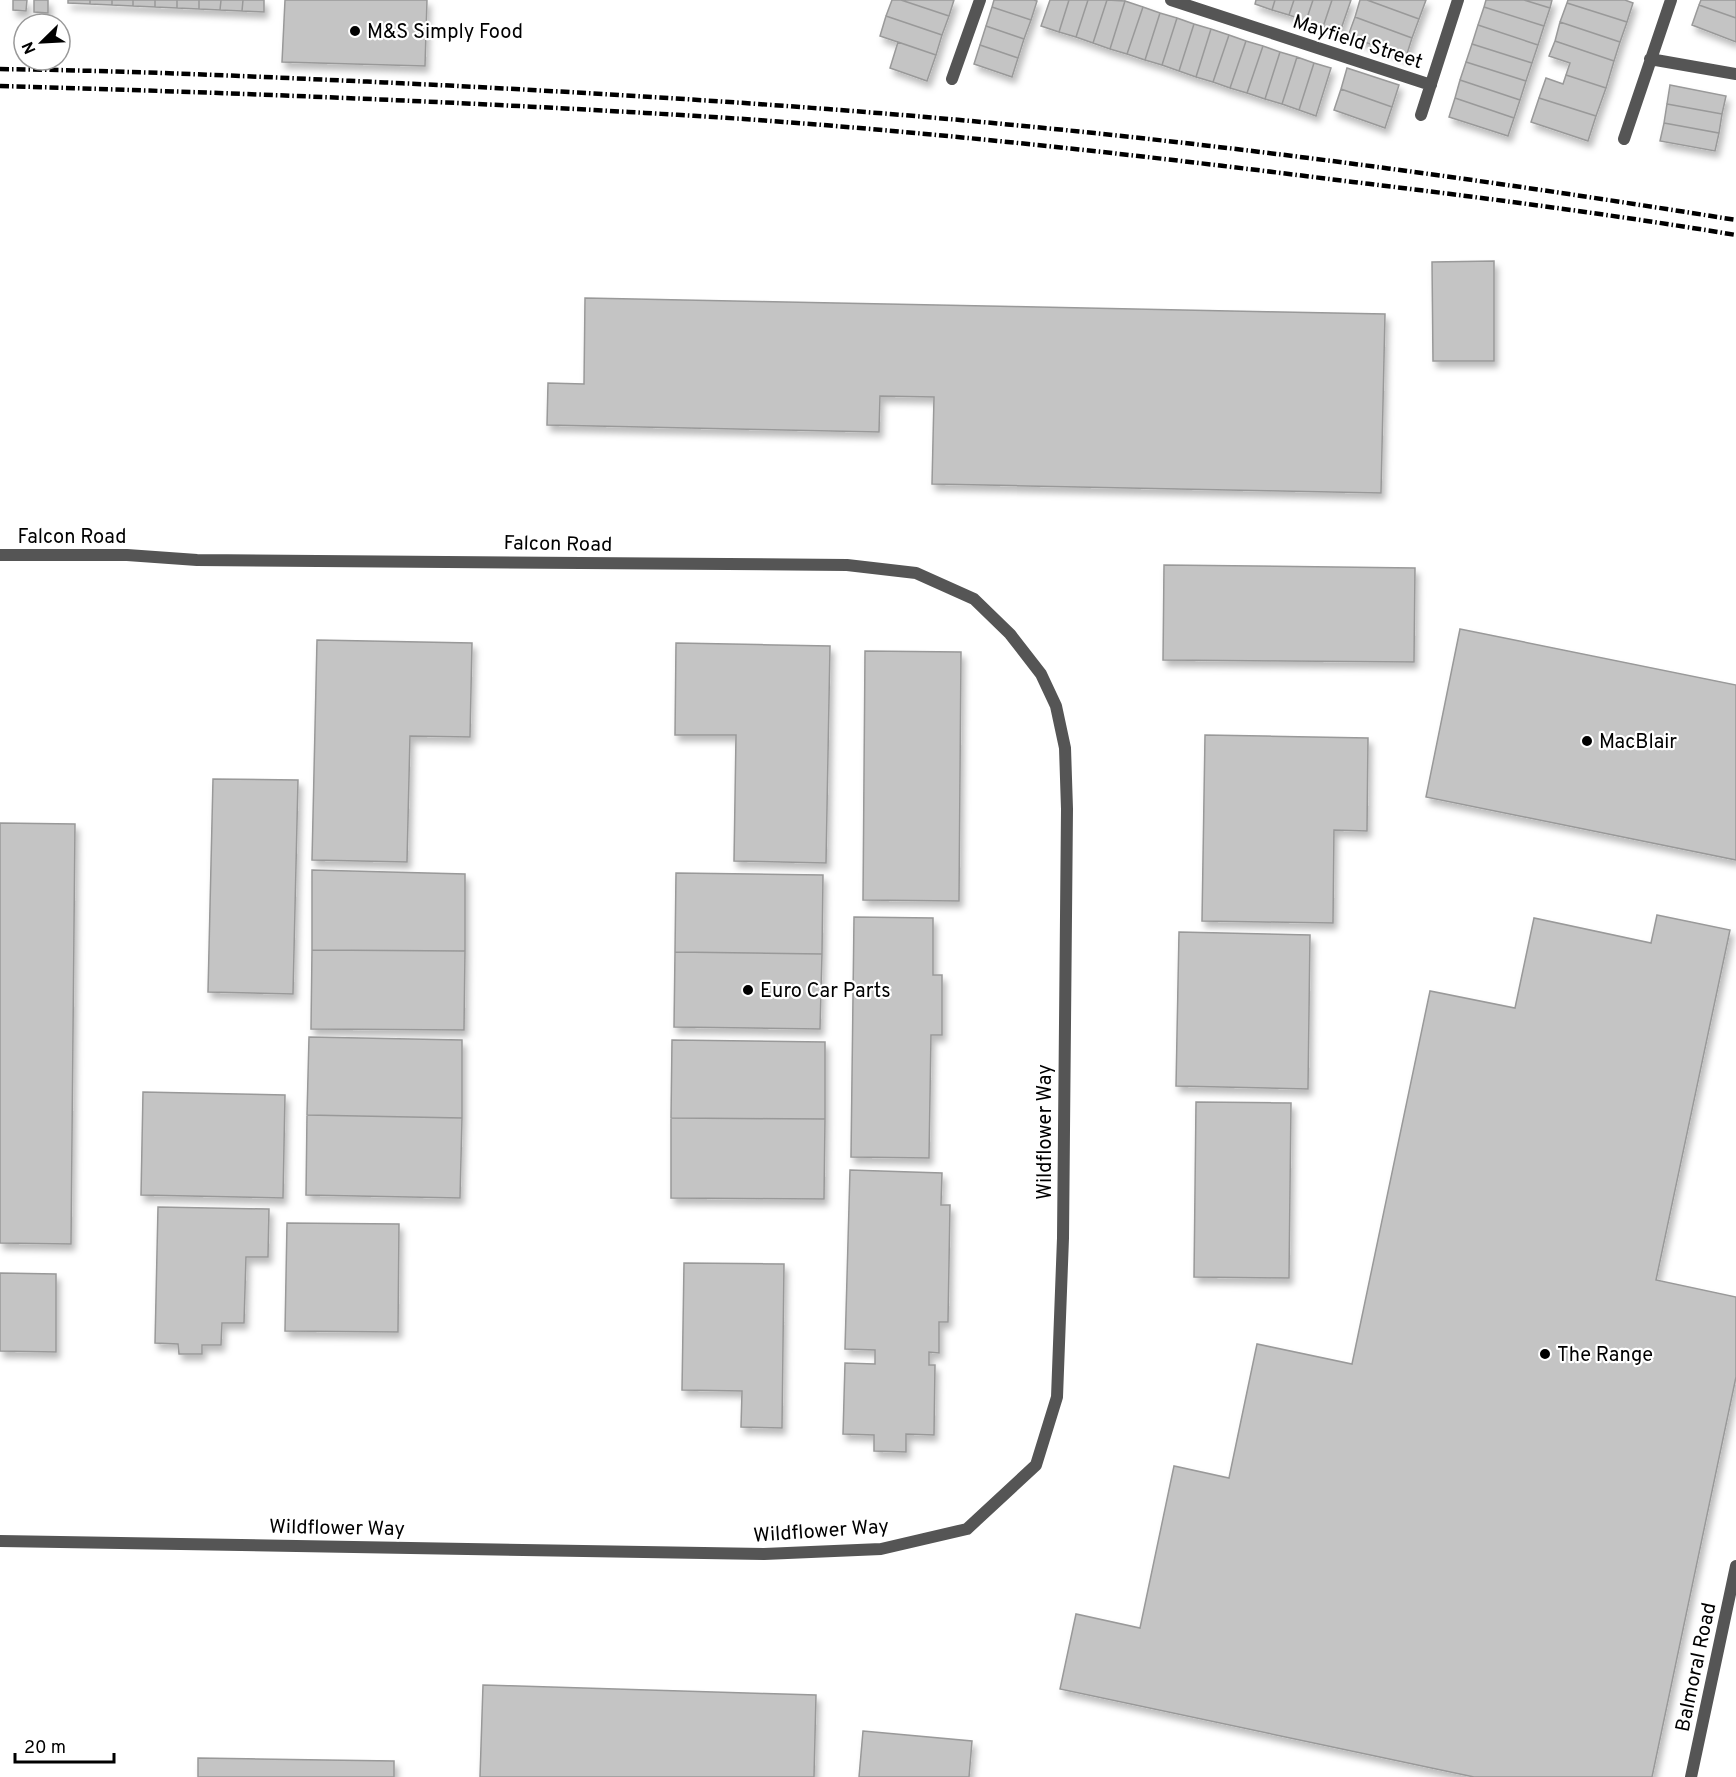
<svg xmlns="http://www.w3.org/2000/svg" width="1736" height="1777" font-family="Overpass,sans-serif">
<style>
.building{fill:#c4c4c4;stroke:#999;stroke-width:1.5;filter:url(#shadow)}
.lines{fill:none;stroke-linecap:round;stroke-linejoin:round}
.street{stroke:#555;stroke-width:12}
.rail{stroke:#000;stroke-width:4.5;stroke-dasharray:9 3 1.5 3;stroke-linecap:butt}
.poi-dot{fill:#000;stroke:#fff;stroke-width:2}
.labels{text-anchor:middle;stroke-width:4.5;stroke-linejoin:round;paint-order:stroke}
.poi-label{font-size:20px;fill:#000;stroke:#fff;text-anchor:start}
.street-label{font-size:20px;fill:#000;stroke:#fff}
</style>
<defs>
<filter id="shadow"><feDropShadow dx="3.5" dy="6" stdDeviation="3" flood-color="#0004"/></filter>
</defs>
<rect width="100%" height="100%" fill="#fff"/>
<path class="building" d="M 13,0 L 27,0 L 26,11 L 13,10 Z
M 34,0 L 48,0 L 48,13 L 34,12 Z
M 68,0 L 90,0 L 90,4 L 68,3 Z
M 90,0 L 112,0 L 112,5 L 90,4 Z
M 112,0 L 133,0 L 133,6 L 112,5 Z
M 133,0 L 155,0 L 155,7 L 133,6 Z
M 155,0 L 177,0 L 177,8 L 155,7 Z
M 177,0 L 199,0 L 199,9 L 177,8 Z
M 199,0 L 221,0 L 220,10 L 199,9 Z
M 221,0 L 243,0 L 242,11 L 220,10 Z
M 243,0 L 264,0 L 264,12 L 242,11 Z
M 285,0 L 427,0 L 425,66 L 282,62 Z
M 892,0 L 901,0 L 949,16 L 942,35 L 886,16 Z
M 901,0 L 954,0 L 949,16 Z
M 994,0 L 1034,0 L 1037,1 L 1031,20 L 992,7 Z
M 1050,0 L 1069,0 L 1059,32 L 1041,26 Z
M 1069,0 L 1088,0 L 1076,37 L 1059,32 Z
M 1088,0 L 1107,0 L 1093,43 L 1076,37 Z
M 1107,0 L 1125,1 L 1110,49 L 1093,43 Z
M 1256,0 L 1275,0 L 1272,10 L 1255,4 Z
M 1275,0 L 1294,0 L 1289,15 L 1272,10 Z
M 1294,0 L 1313,0 L 1306,21 L 1289,15 Z
M 1313,0 L 1332,0 L 1323,27 L 1306,21 Z
M 1332,0 L 1351,0 L 1340,32 L 1323,27 Z
M 1360,0 L 1367,0 L 1419,19 L 1412,38 L 1355,17 Z
M 1367,0 L 1426,0 L 1419,19 Z
M 1486,0 L 1524,0 L 1550,8 L 1544,26 L 1484,7 Z
M 1524,0 L 1552,0 L 1550,8 Z
M 1568,0 L 1625,0 L 1633,3 L 1627,22 L 1567,3 Z
M 1701,0 L 1736,0 L 1736,18 L 1699,5 Z
M 1125,1 L 1143,7 L 1127,54 L 1110,49 Z
M 1567,3 L 1627,22 L 1620,42 L 1560,22 Z
M 1699,5 L 1736,18 L 1736,42 L 1692,25 Z
M 992,7 L 1031,20 L 1024,39 L 986,26 Z
M 1143,7 L 1160,13 L 1145,60 L 1127,54 Z
M 1484,7 L 1544,26 L 1538,45 L 1478,25 Z
M 1160,13 L 1177,18 L 1162,65 L 1145,60 Z
M 886,16 L 942,35 L 936,55 L 880,36 Z
M 1355,17 L 1412,38 L 1406,57 L 1348,36 Z
M 1177,18 L 1194,24 L 1179,71 L 1162,65 Z
M 1560,22 L 1620,42 L 1614,61 L 1555,41 Z
M 1194,24 L 1211,29 L 1196,77 L 1179,71 Z
M 1478,25 L 1538,45 L 1532,63 L 1472,44 Z
M 986,26 L 1024,39 L 1018,58 L 980,45 Z
M 1211,29 L 1229,35 L 1213,82 L 1196,77 Z
M 1229,35 L 1246,41 L 1230,88 L 1213,82 Z
M 1246,41 L 1263,46 L 1247,93 L 1230,88 Z
M 1555,41 L 1614,61 L 1606,88 L 1566,75 L 1570,63 L 1549,56 Z
M 898,42 L 936,55 L 927,81 L 890,68 Z
M 1472,44 L 1532,63 L 1526,81 L 1466,62 Z
M 980,45 L 1018,58 L 1012,77 L 974,64 Z
M 1263,46 L 1280,52 L 1265,99 L 1247,93 Z
M 1280,52 L 1297,57 L 1282,104 L 1265,99 Z
M 1297,57 L 1314,63 L 1299,110 L 1282,104 Z
M 1466,62 L 1526,81 L 1520,100 L 1460,80 Z
M 1314,63 L 1331,68 L 1316,116 L 1299,110 Z
M 1347,68 L 1399,85 L 1392,107 L 1341,89 Z
M 1566,75 L 1606,88 L 1596,116 L 1539,98 L 1546,78 L 1563,84 Z
M 1460,80 L 1520,100 L 1514,118 L 1455,98 Z
M 1670,85 L 1726,96 L 1722,114 L 1667,104 Z
M 1341,89 L 1392,107 L 1385,128 L 1334,110 Z
M 1455,98 L 1514,118 L 1508,136 L 1449,117 Z
M 1539,98 L 1596,116 L 1588,141 L 1531,122 Z
M 1667,104 L 1722,114 L 1719,133 L 1664,123 Z
M 1664,123 L 1719,133 L 1715,151 L 1660,141 Z
M 1494,261 L 1494,361 L 1433,361 L 1432,262 Z
M 585,298 L 1385,314 L 1381,493 L 932,484 L 934,397 L 880,396 L 879,432 L 547,425 L 548,383 L 584,384 Z
M 1164,565 L 1415,568 L 1414,662 L 1163,660 Z
M 1460,629 L 1736,685 L 1736,860 L 1426,797 Z
M 317,640 L 472,643 L 470,737 L 410,736 L 407,862 L 312,860 Z
M 676,643 L 830,646 L 826,863 L 734,861 L 736,735 L 675,735 Z
M 865,651 L 961,652 L 959,901 L 863,900 Z
M 1205,735 L 1368,738 L 1367,831 L 1334,830 L 1333,923 L 1202,921 Z
M 213,779 L 298,780 L 293,994 L 208,992 Z
M 0,823 L 75,824 L 71,1244 L 0,1243 Z
M 312,870 L 465,874 L 465,951 L 312,950 Z
M 676,873 L 823,875 L 822,954 L 675,952 Z
M 1657,915 L 1730,930 L 1656,1280 L 1736,1297 L 1736,1377 L 1652,1777 L 1474,1777 L 1060,1689 L 1076,1614 L 1140,1628 L 1174,1466 L 1229,1478 L 1257,1344 L 1352,1364 L 1430,991 L 1515,1008 L 1534,918 L 1651,943 Z
M 854,917 L 933,918 L 933,975 L 942,975 L 942,1035 L 931,1035 L 929,1158 L 851,1157 Z
M 1179,932 L 1310,935 L 1308,1089 L 1176,1086 Z
M 312,950 L 465,951 L 464,1030 L 311,1029 Z
M 675,952 L 822,954 L 820,1029 L 674,1027 Z
M 309,1037 L 462,1040 L 462,1118 L 307,1115 Z
M 672,1040 L 825,1042 L 825,1119 L 671,1118 Z
M 143,1092 L 285,1095 L 283,1198 L 141,1195 Z
M 1196,1102 L 1291,1103 L 1289,1278 L 1194,1277 Z
M 307,1115 L 462,1118 L 460,1198 L 306,1195 Z
M 671,1118 L 825,1119 L 824,1199 L 671,1198 Z
M 850,1170 L 942,1173 L 941,1205 L 950,1205 L 948,1322 L 939,1322 L 939,1353 L 929,1352 L 929,1365 L 935,1365 L 934,1435 L 906,1434 L 906,1452 L 874,1451 L 874,1435 L 843,1434 L 845,1363 L 875,1364 L 875,1350 L 845,1349 Z
M 158,1207 L 269,1209 L 268,1257 L 246,1257 L 244,1323 L 222,1323 L 221,1345 L 202,1345 L 202,1354 L 179,1354 L 178,1344 L 155,1343 Z
M 287,1223 L 399,1224 L 398,1332 L 285,1331 Z
M 684,1263 L 784,1264 L 782,1428 L 741,1427 L 742,1391 L 682,1390 Z
M 0,1273 L 56,1274 L 56,1352 L 0,1351 Z
M 483,1685 L 816,1695 L 814,1777 L 480,1777 Z
M 863,1731 L 972,1741 L 969,1777 L 859,1777 Z
M 198,1758 L 394,1761 L 394,1777 L 198,1777 Z"/>
<g class="lines">
<path class="street" d="M 1171,0 L 1431,85
M 1650,59 L 1736,74
M 952,79 L 980,0
M 1421,115 L 1458,0
M 1624,139 L 1671,0
M 0,555 L 127,555 L 197,560 L 847,565 L 916,573 L 974,599 L 1010,634 L 1041,674 L 1056,706 L 1065,748 L 1067,809 L 1063,1238 L 1057,1397 L 1036,1465 L 967,1529 L 881,1549 L 764,1554 L 0,1541
M 1691,1777 L 1736,1566"/>
<path class="rail" d="M 0,69 C 146,71 292,78 438,85 C 633,95 829,107 1024,126 C 1262,149 1499,182 1736,220
M 0,86 C 248,93 496,103 744,119 C 942,133 1140,155 1337,180 C 1470,196 1603,213 1736,235"/>
</g>
<g class="poi-dot">
<circle cx="355" cy="31" r="6"/>
<circle cx="1587" cy="741" r="6"/>
<circle cx="748" cy="990" r="6"/>
<circle cx="1545" cy="1354" r="6"/>
</g>
<g class="labels">
<g class="poi-label">
<text x="367" y="38">M&amp;S Simply Food</text>
<text x="1599" y="748">MacBlair</text>
<text x="760" y="997">Euro Car Parts</text>
<text x="1557" y="1361">The Range</text>
</g>
<g class="street-label">
<text transform="translate(1358 41) rotate(18)" y="7">Mayfield Street</text>
<text x="72" y="543">Falcon Road</text>
<text transform="translate(558 543) rotate(1)" y="7">Falcon Road</text>
<text transform="translate(1044 1132) rotate(-90)" y="7">Wildflower Way</text>
<text transform="translate(337 1527) rotate(1)" y="7">Wildflower Way</text>
<text transform="translate(821 1530) rotate(-4)" y="7">Wildflower Way</text>
<text transform="translate(1695 1667) rotate(-78)" y="7">Balmoral Road</text>
</g>
</g>
<g transform="translate(42 42) rotate(246)"><circle r="28" fill="#ffffff" stroke="#999999" stroke-width="1.5"/>
<path d="M0-4.5L10 22L0 15L-10 22Z" fill="#000000"/>
<text y="-9" font-size="16" font-weight="bold" text-anchor="middle" fill="#000000">N</text>
</g>
<path d="M15 1753v9h99v-9" fill="none" stroke="#000000" stroke-width="3"/>
<text x="24" y="1753" font-size="18" fill="#000000" stroke="#ffffff" stroke-width="4.5" paint-order="stroke">20 m</text>
</svg>
